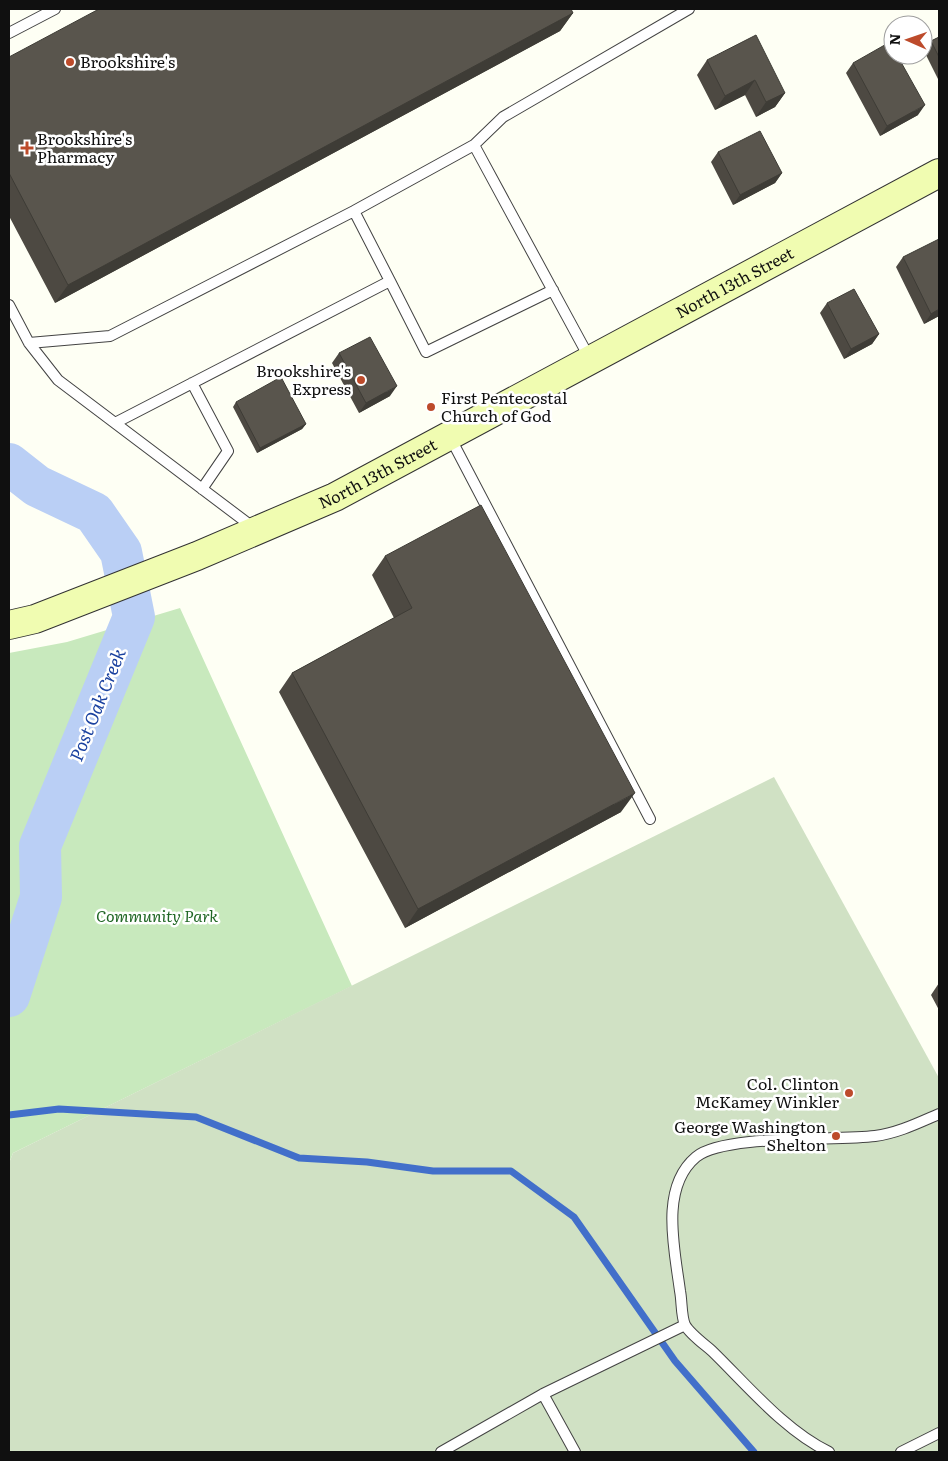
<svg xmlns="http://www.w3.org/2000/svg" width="948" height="1461" font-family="Literata,serif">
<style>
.green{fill:#c8e9bd}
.cemetery{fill:#d0e1c4}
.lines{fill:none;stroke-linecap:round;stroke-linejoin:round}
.stream{stroke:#426fca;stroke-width:7}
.river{stroke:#bacff5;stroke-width:42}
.lane-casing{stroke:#434343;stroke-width:12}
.secondary-casing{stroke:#323232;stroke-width:30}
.lane{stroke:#fff;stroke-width:10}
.secondary{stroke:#f0fcb1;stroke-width:28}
.wall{fill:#4d4942}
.shaded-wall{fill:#3e3c36}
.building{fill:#59554d;stroke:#3e3c36}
.poi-dot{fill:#bd4b2b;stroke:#fff;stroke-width:2}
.labels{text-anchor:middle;stroke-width:5;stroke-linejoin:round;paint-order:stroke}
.poi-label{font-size:16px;fill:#101010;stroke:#fff;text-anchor:start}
.street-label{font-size:16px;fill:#101010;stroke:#fff}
.park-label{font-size:16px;font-style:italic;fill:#216725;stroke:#fff}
.water-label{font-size:18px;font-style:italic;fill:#1b42a0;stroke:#fff}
</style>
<rect width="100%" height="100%" fill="#fefff4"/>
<path class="green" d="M 180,608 L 352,986 L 13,1153 L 9,1163 L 9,653 L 67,642 Z"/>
<path class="cemetery" d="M 774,777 L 939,1078 L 939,1452 L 9,1452 L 9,1163 L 13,1153 Z"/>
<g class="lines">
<path class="stream" d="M 9,1115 L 59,1109 L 196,1117 L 299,1158 L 367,1162 L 433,1171 L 511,1171 L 574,1217 L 675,1361 L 754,1452"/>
<path class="river" d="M 9,464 L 37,486 L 94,513 L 121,552 L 134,617 L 40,846 L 41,897 L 9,996"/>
<defs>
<path id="lane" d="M 9,33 L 55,9
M 474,145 L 503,117 L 689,9
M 390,281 L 426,352 L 553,290
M 9,305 L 29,343 L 58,380 L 254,528
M 29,343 L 110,336 L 354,211 L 474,145 L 590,359
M 192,383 L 228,451 L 202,489
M 115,423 L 390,281 L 354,211
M 450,437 L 650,819
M 543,1394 L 575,1452
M 441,1452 L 543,1394 L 685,1325
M 829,1452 C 785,1431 747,1385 712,1351 C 704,1344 690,1334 685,1325 C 681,1316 682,1300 680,1291 C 675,1251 659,1188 696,1157 C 724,1134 836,1141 875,1136 C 898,1133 918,1123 939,1114
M 901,1452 L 939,1433"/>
<g id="secondary">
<path id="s1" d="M 9,625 L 35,619 L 197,556 L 335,497 L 939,173"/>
</g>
</defs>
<use href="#lane" class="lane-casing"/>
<use href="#secondary" class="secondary-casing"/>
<use href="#lane" class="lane"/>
<use href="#secondary" class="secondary"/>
</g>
<path class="wall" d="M 573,13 L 560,31 L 55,303 L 9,216 L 9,57 Z
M 939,37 L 939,81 L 924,51 L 931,41 Z
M 707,60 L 785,93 L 775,107 L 756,117 L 745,95 L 715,110 L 697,75 Z
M 853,63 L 918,115 L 880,136 L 846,73 Z
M 718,152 L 782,173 L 775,183 L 733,205 L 711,162 Z
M 903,257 L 939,316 L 924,324 L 896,267 Z
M 827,303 L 879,334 L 872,344 L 844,359 L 820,313 Z
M 339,353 L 390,396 L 359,413 L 332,363 Z
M 236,402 L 306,424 L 302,429 L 257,453 L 233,407 Z
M 385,556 L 621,812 L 405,928 L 279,692 L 292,673 L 394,618 L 372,575 Z
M 939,983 L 939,1010 L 931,995 Z"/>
<path class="shaded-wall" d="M 573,13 L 560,31 L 55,303 L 68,285 Z
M 755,80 L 745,95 L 715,110 L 725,96 Z
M 785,93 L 775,107 L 756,117 L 766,102 Z
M 925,105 L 918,115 L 880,136 L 887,126 Z
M 782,173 L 775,183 L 733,205 L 740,195 Z
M 939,309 L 939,316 L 924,324 L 931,314 Z
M 879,334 L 872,344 L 844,359 L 851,349 Z
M 397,386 L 390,396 L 359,413 L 366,403 Z
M 306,424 L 302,429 L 257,453 L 260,448 Z
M 635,793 L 621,812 L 405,928 L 418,909 Z"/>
<path class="building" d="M 99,9 L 571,9 L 573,13 L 68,285 L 9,173 L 9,57 Z
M 756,35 L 785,93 L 766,102 L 755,80 L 725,96 L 707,60 Z
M 939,37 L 939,57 L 931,41 Z
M 890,42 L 893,47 L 893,55 L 897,55 L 925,105 L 887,126 L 853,63 Z
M 760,131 L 782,173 L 740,195 L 718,152 Z
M 939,239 L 939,309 L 931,314 L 903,257 Z
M 854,289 L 879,334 L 851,349 L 827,303 Z
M 370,337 L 397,386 L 366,403 L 339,353 Z
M 281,377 L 306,424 L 260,448 L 236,402 Z
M 481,505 L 635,793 L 418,909 L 292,673 L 412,608 L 385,556 Z"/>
<g class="poi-dot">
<circle cx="70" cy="62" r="5"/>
<path d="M24.5 140.5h5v5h5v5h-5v5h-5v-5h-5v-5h5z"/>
<circle cx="361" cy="380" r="5"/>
<circle cx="431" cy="407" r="5"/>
<circle cx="849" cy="1093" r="5"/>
<circle cx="836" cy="1136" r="5"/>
</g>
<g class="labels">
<g class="poi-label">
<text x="80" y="68">Brookshire's</text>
<text x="37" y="145">Brookshire's<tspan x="37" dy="18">Pharmacy</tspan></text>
<text x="351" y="377" text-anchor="end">Brookshire's<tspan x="351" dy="18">Express</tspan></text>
<text x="441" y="404">First Pentecostal<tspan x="441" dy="18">Church of God</tspan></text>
<text x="839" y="1090" text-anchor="end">Col. Clinton<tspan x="839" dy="18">McKamey Winkler</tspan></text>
<text x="826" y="1133" text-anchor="end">George Washington<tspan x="826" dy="18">Shelton</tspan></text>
</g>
<g class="street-label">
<text dy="6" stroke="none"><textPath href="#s1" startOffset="804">North 13th Street</textPath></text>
<text dy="6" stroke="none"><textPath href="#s1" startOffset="399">North 13th Street</textPath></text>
</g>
<g class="park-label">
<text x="157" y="922">Community Park</text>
</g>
<g class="water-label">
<text transform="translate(98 705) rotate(-68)" y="6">Post Oak Creek</text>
</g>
</g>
<rect width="948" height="1461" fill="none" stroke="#101010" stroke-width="20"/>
<g transform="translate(908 40) rotate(272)"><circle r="24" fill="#ffffff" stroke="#9f9f9f"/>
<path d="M0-4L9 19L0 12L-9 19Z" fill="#bd4b2b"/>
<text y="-8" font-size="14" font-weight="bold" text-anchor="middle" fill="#101010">N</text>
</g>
</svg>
